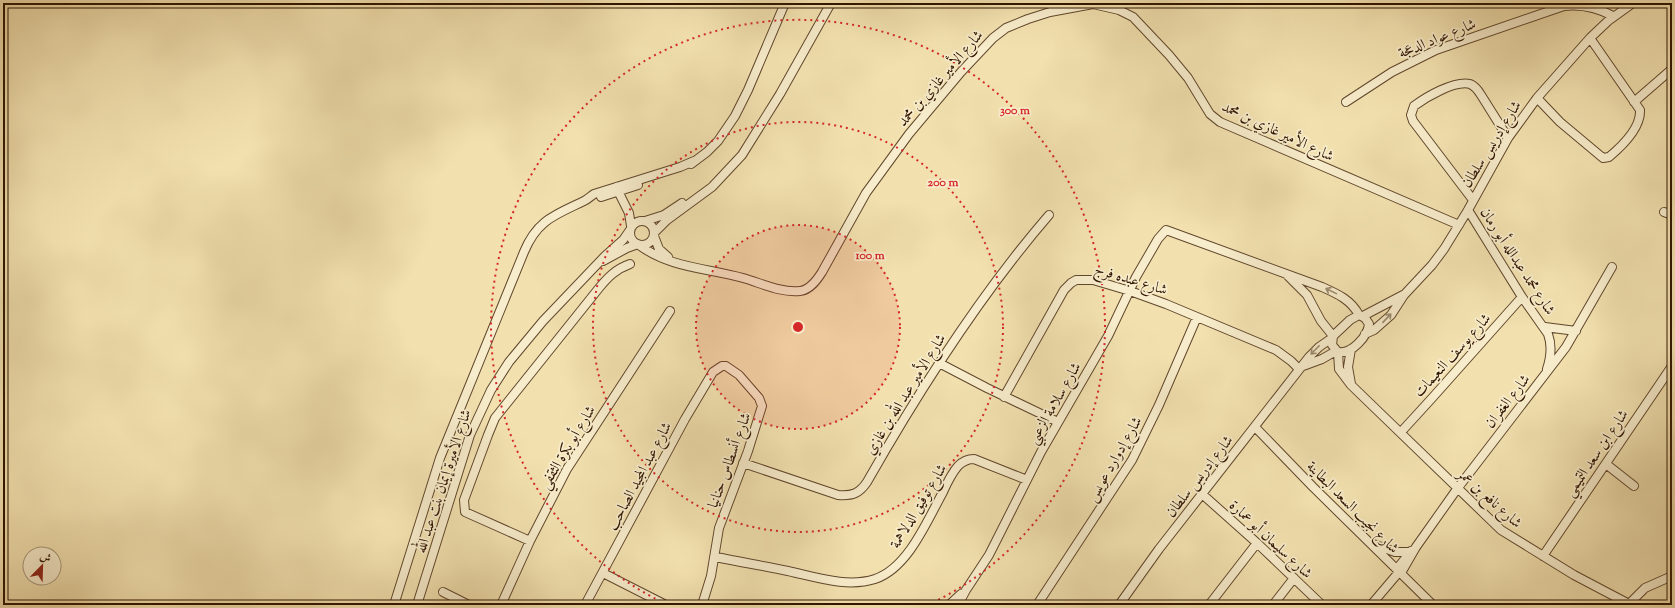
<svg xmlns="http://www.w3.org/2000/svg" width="1675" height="608" font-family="'Sorts Mill Goudy',Amiri,serif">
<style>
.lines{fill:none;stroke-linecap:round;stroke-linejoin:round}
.minor-casing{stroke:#60472c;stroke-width:10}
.minor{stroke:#f7eccb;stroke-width:8}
.oneway{stroke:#9d8b70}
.ring{fill:none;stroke:#d62828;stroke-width:2;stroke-dasharray:2 4}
.labels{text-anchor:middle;stroke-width:3.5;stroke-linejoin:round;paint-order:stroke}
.street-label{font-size:15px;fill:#301400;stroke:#f7eccb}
.centre{fill:#d62828;stroke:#f7eccb;stroke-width:2}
.ring-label{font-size:12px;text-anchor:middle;font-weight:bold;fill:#d62828;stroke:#f7eccb;stroke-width:3.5;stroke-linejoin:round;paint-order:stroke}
</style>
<rect width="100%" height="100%" fill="#f2e1af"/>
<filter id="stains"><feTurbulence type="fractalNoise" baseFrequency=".005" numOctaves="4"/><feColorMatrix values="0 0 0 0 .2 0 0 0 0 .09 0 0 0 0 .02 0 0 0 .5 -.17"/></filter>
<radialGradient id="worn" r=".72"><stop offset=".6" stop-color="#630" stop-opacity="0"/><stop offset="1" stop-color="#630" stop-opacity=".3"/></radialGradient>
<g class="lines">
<defs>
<path id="minor" d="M 1537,98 L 1560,122 L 1603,158 L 1609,157 C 1621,147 1641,128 1640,110 L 1590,38
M 1346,102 L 1392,72 L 1436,50 L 1564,6 C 1581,4 1598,8 1613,16
M 1634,102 L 1672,69
M 691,164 L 707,152 L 718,141 L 735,116 L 748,90 L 785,3
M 616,187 L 629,213 L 631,226
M 601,197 L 638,185
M 1473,200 L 1413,121 L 1411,115 L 1414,106 C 1426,97 1455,80 1470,84 C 1475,86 1478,90 1481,95 L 1508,138
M 1468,210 L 1522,297 L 1548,334 C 1552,345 1551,357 1547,369
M 1664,212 L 1672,215
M630 233a12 12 0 1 1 24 0a12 12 0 1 1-24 0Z
M 645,221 L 664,215 L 682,203
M 654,233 L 667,220 L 712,187 L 742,155 L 780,94 L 831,3
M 654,236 L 659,249 L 668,257
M 639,245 C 670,268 707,268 743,278 C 761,283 780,293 800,291 C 810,290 817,280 822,272 L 866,193 L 909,134 L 961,72 L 993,38 L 1006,28 L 1028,19 L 1050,12 L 1093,4 L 1119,10 L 1133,17 L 1169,55 L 1188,78 L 1210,114 L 1220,122 L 1459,225
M 603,261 L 627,248 L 638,244
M 1288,276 L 1307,295 L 1321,321 L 1333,336
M 1359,315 L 1365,318 L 1369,324 C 1368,336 1351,355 1338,352 L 1332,345 L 1333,336 L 1350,320 Z
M 1363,316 L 1403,295
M 1545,327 L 1576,331
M 1365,334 L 1374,330 L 1391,315 L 1404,295 L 1432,265 L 1444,249 L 1468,210 L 1508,138 L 1537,98 L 1590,38 L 1608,21 L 1633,3
M 1338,352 L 1339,369 L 1351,385 L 1501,530 L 1574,575 L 1631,605
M 939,363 L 987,388 L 1058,422
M 1303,366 L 1322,359 L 1336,351
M 1351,384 L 1348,367 L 1351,349
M 1004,397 L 1064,290 L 1071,283 L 1076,280 L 1093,280 L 1130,291 L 1166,304 L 1276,350 L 1291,361 L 1299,369
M 1255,427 L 1313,487 L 1433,605
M 1401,432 L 1433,397 L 1522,297
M 743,463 L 838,495 C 852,496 859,494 867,482 C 920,389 979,296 1049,215
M 1606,464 L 1634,486
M 1202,494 L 1257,543 L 1322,605
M 530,541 L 465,512 L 464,500 L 488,435 L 495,418 L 599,288 C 608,277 616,269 630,264
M 1373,544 L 1395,552 L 1409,552
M 1543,556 L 1672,366
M 716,557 C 740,562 764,566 788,571 C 816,577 847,588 875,579 C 908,568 927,521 943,492 C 947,483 952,473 958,466 C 963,461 968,459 974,459 L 1027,480
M 1397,569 L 1411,551
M 603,573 L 666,605
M 1401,573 L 1416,547 L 1457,489 L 1566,347 L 1612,267
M 443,592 L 469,605
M 1629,604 L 1645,588 L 1672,576
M 394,605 L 440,458 L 524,252 C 537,220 555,215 584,201 C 588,199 591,196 594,194 L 680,167 L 694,161
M 417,605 L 470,435 L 491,390 L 509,362 L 543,321 L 605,256 L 623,240 L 630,230
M 501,605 L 530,541 L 567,469 L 670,311
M 585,605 L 685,419 L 713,372 L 722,366 L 726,366 L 739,375 L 759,398 L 762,406 L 748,451 L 719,528 L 711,576 L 702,605
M 949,605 L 961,594
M 958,605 L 966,590 L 989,555 L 1041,452 L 1108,336 L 1136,277 L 1158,239 L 1166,230 L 1322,287 C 1338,294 1351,300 1359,315
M 1037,605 L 1132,460 L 1159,405 L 1197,317
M 1119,605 L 1159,549 L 1309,357 L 1319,347 L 1332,338
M 1209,605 L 1257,543
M 1273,605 L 1294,578
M 1371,605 L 1399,572"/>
</defs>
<use href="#minor" class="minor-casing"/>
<use href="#minor" class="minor"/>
</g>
<defs><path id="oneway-shaft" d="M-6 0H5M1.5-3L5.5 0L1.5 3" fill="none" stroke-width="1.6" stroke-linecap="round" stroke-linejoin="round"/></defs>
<g class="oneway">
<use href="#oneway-shaft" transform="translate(1331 291) rotate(-154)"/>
<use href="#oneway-shaft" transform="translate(1387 318) rotate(-47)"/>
<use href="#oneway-shaft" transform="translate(1315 350) rotate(135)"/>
</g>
<circle cx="798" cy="327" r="102" fill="#d62828" fill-opacity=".12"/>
<g class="ring">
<circle cx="798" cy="327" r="102"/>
<circle cx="798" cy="327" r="205"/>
<path d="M666 604A307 307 0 1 1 930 604"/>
</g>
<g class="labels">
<g class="street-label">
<text transform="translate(1437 38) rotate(-22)" y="5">شارع عواد الدعجة</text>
<text transform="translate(940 78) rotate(-49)" y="5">شارع الأمير غازي بن محمد</text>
<text transform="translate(1278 131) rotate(25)" y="5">شارع الأمير غازي بن محمد</text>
<text transform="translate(1491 144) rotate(-58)" y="5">شارع إدريس سلطان</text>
<text transform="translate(1518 261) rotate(57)" y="5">شارع محمد عبدالله أبو رمان</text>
<text transform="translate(1131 279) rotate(17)" y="5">شارع عبده فرج</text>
<text transform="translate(1452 355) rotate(-48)" y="5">شارع يوسف النعيمات</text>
<text transform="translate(905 394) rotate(-58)" y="5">شارع الأمير عبد الله بن غازي</text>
<text transform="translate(1507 401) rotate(-52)" y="5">شارع الغفران</text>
<text transform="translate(1054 403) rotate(-60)" y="5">شارع سلامة الزعبي</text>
<text transform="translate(567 447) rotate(-59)" y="5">شارع أبو بكرة الثقفي</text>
<text transform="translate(1596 453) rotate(-56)" y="5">شارع ابن سعد التميمي</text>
<text transform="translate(1114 459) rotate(-60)" y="5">شارع إدوارد عويس</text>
<text transform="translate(729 460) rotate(-70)" y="5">شارع أنسطاس حنانيا</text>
<text transform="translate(639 476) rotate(-62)" y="5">شارع عبد المجيد الصاحب</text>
<text transform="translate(1199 476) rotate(-52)" y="5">شارع إدريس سلطان</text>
<text transform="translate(443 481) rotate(-72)" y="5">شارع الأميرة إيمان بنت عبد الله</text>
<text transform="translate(1490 498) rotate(42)" y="5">شارع نافع بن عمر</text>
<text transform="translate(918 506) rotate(-59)" y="5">شارع توفيق الدلاهمة</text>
<text transform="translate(1353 507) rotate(45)" y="5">شارع نجيب السعد البطاينة</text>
<text transform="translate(1271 539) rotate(43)" y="5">شارع سليمان أبو عمارة</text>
</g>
</g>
<circle cx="798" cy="327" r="6" class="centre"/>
<g class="ring-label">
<text x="1015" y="114">300 m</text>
<text x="943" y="186">200 m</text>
<text x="870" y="259">100 m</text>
</g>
<rect width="1675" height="608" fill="none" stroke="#f2e1af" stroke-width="16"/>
<rect x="4" y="4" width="1667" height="600" fill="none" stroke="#301400" stroke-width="2"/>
<rect x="8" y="8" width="1659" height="592" fill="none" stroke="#301400"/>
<g transform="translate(42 566) rotate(23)"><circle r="19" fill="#f7eccb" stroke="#a7967a"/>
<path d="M0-3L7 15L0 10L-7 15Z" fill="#8f2418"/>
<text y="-6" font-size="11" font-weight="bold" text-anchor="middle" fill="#301400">ش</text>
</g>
<rect width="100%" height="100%" filter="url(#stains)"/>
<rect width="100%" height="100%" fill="url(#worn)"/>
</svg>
